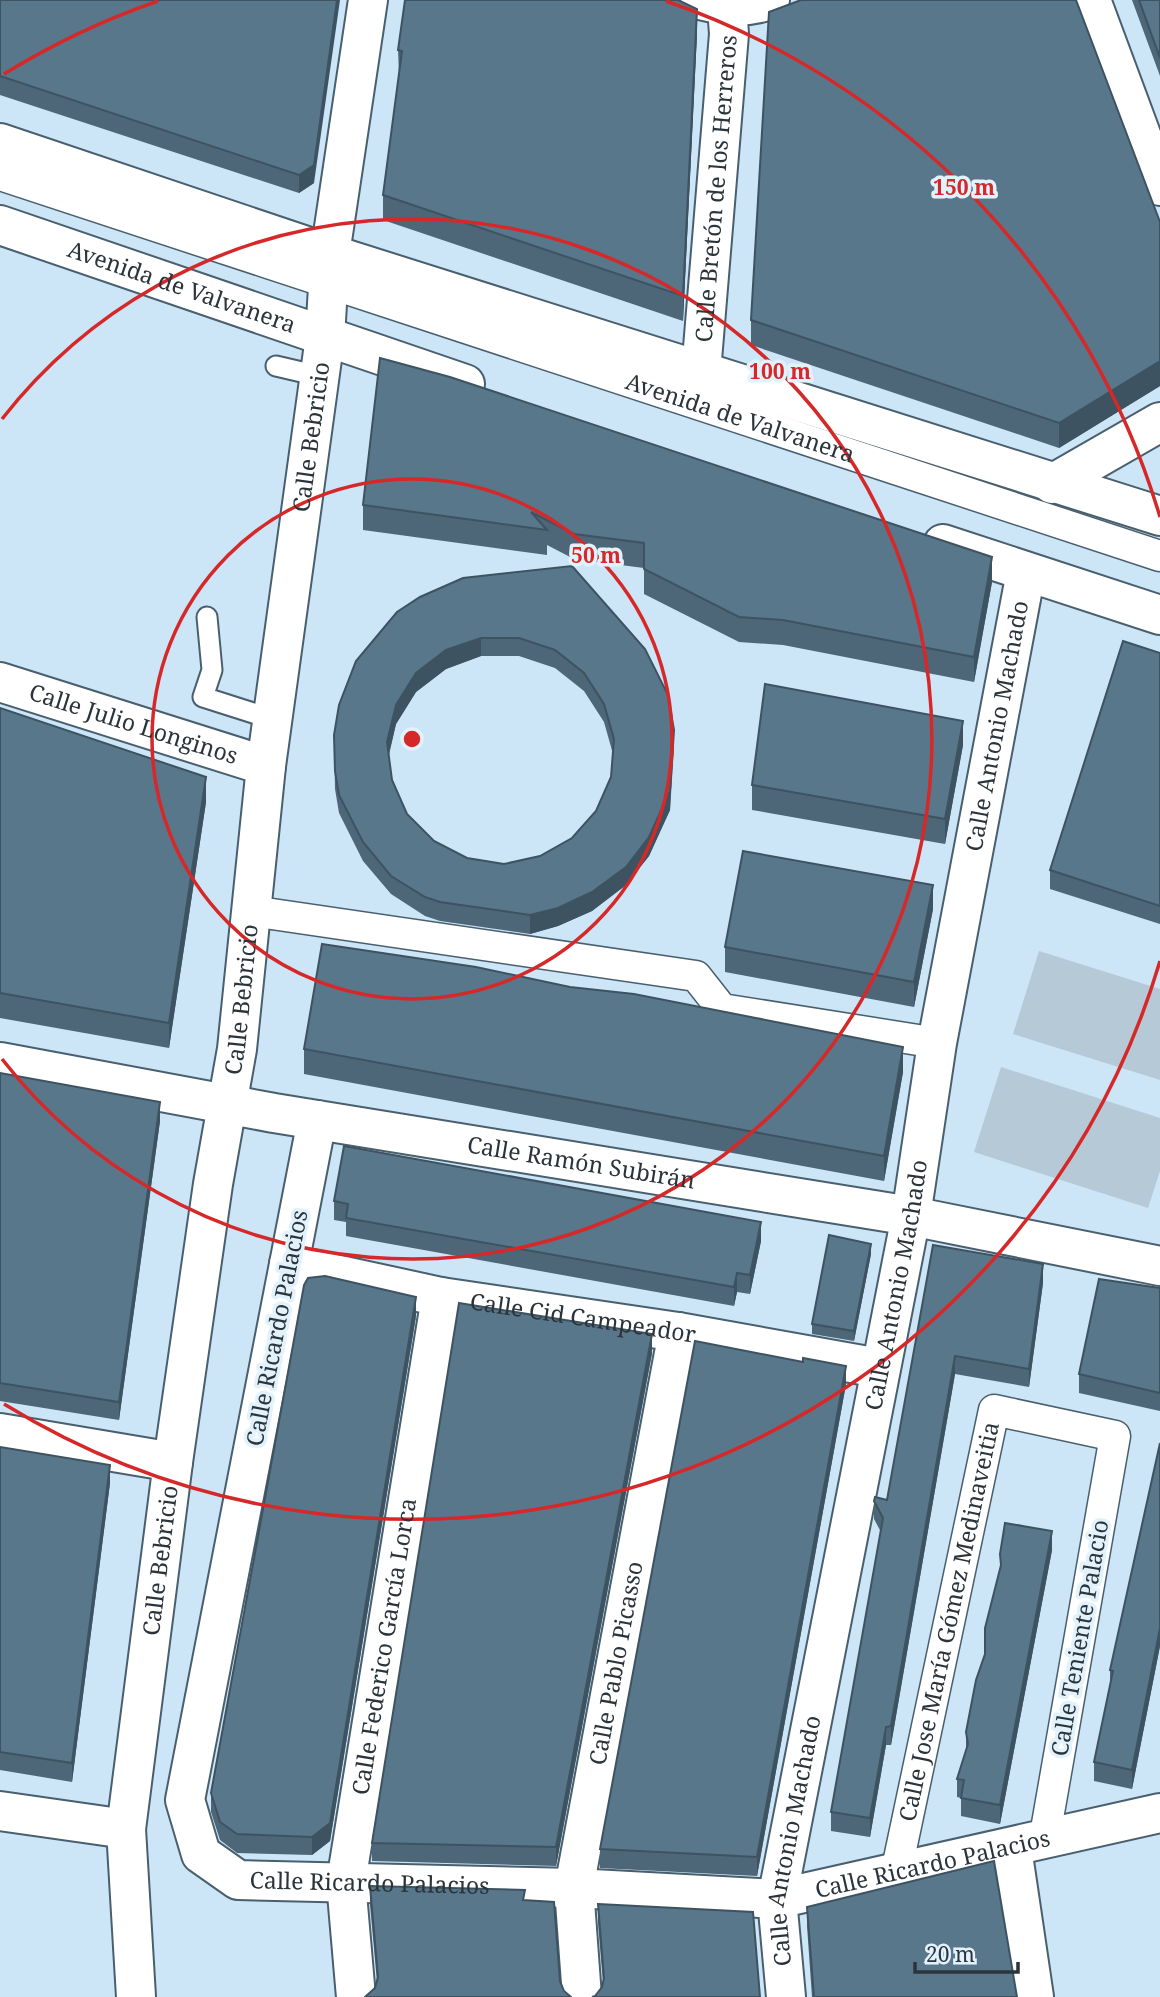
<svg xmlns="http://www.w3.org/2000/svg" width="1160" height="1997" font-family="'Noto Serif',serif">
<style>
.green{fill:#b6c9d6}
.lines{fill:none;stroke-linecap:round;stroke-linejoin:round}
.service-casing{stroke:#495f6e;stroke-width:23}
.pedestrian-casing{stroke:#495f6e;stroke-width:33}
.minor-casing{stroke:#495f6e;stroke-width:42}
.tertiary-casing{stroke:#495f6e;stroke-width:42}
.service{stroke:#fff;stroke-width:19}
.pedestrian{stroke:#fff;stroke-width:30}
.minor{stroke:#fff;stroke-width:38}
.tertiary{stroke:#fff;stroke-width:38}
.wall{fill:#4d6678;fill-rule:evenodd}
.shaded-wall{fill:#3e5361}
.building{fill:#59778b;stroke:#3e5361;stroke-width:2;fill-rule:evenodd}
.ring{fill:none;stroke:#d62828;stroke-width:3.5}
.labels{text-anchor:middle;stroke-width:7;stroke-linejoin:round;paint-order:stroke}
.street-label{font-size:23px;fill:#2a343a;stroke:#e2f2fc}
.centre{fill:#d62828;stroke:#e2f2fc;stroke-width:3.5}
.ring-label{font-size:21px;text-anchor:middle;font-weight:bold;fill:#d62828;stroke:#e2f2fc;stroke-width:7;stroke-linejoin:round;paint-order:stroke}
</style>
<rect width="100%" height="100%" fill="#cce6f7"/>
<path class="green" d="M 1039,951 L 1160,989 L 1160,1080 L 1013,1034 Z
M 1001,1067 L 1160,1118 L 1160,1171 L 1148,1208 L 974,1152 Z"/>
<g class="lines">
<defs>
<path id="service" d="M 276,366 L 319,376
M 207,617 L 212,670 L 203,697 L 272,719"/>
<g id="pedestrian">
<path id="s1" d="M 0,175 L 1160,556"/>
<path d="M 251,911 L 696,976 L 722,1009 L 937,1043"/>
<path id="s2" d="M 896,1873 L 994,1410 L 1115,1436 L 1044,1841"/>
</g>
<g id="minor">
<path d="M 700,0 C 725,6 745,9 770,0"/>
<path d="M 1091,0 L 1160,186"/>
<path d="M 0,143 L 330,254 L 1160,516"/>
<path id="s3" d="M 0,225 L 465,384"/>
<path id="s4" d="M 701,372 L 729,34 L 727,7"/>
<path d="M 1052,484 L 1160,422"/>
<path d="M 943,544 L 1160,615"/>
<path id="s5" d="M 0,682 L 266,766"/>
<path id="s6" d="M 0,1062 L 274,1113 L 911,1216 L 1160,1266"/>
<path id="s7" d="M 317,1120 L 185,1800 L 201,1854 L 238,1880 L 574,1888 L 777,1899 L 1160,1813"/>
<path id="s8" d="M 289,1264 L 441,1297 L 678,1332 L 879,1368"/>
<path d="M 0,1433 L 173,1462"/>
<path d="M 0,1811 L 126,1829"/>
<path d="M 1012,1848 L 1034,1997"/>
<path id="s9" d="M 356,1997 L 346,1882 L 441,1297"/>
<path id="s10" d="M 582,1997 L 574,1888 L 678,1332"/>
<path id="s11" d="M 786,1997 L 777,1899 L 911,1216 L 937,1043 L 1026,572"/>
</g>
<g id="tertiary">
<path id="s12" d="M 136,1997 L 126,1829 L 173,1462 L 213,1184 L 237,1049 L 266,766 L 325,337 L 330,254 L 368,0"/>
</g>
</defs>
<use href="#service" class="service-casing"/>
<use href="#pedestrian" class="pedestrian-casing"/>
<use href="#minor" class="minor-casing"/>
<use href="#tertiary" class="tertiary-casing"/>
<use href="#service" class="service"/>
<use href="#pedestrian" class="pedestrian"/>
<use href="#minor" class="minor"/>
<use href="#tertiary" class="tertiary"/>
</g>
<path class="wall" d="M 0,0 L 314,183 L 299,193 L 0,95 Z
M 1132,0 L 1160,0 L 1160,76 Z
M 697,34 L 683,321 L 383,220 L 383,195 L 399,75 L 398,50 Z
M 1160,222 L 1160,386 L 1059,448 L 751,345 L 751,320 Z
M 380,358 L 992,582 L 974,682 L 783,645 L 739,642 L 644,594 L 644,568 L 574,559 L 547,545 L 547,555 L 363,530 L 363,505 Z
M 572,566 L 674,748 L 670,810 L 649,856 L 626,885 L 592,911 L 558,926 L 530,934 L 440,921 L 425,916 L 391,894 L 363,861 L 339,813 L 335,789 L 334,735 ZM 481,656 L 519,656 L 555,668 L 584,691 L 604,722 L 613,754 L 611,777 L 596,811 L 572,838 L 540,856 L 504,864 L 467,858 L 434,841 L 407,814 L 392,780 L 389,755 L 396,724 L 416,692 L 446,669 Z
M 1160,653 L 1160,924 L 1050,889 L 1050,870 Z
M 0,708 L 206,802 L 169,1048 L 0,1018 Z
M 963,745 L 945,844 L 752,810 L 752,785 Z
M 933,909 L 914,1007 L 725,972 L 725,947 Z
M 304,1049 L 903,1072 L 884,1181 L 304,1074 Z
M 0,1073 L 160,1121 L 119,1420 L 0,1401 Z
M 334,1201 L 761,1241 L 750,1294 L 737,1292 L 734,1306 L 346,1236 L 346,1222 L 334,1220 Z
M 933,1245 L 1043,1283 L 1029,1387 L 955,1374 L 891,1745 L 886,1745 L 870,1837 L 831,1831 L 831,1812 L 881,1532 L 874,1519 L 874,1501 L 887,1500 Z
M 871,1254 L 854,1341 L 812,1334 L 812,1324 Z
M 1160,1288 L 1160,1411 L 1079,1393 L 1079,1374 Z
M 416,1316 L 330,1841 L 312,1855 L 237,1853 L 220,1840 L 211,1812 L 211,1793 Z
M 652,1353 L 556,1866 L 372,1861 L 372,1843 Z
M 846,1384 L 757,1876 L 600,1868 L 600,1849 Z
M 1160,1443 L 1160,1646 L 1132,1789 L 1094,1781 L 1094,1762 L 1110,1688 L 1110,1670 Z
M 0,1447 L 110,1483 L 72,1782 L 0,1770 Z
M 1052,1550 L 1000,1824 L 961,1816 L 961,1798 L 957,1797 L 957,1779 L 966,1750 L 966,1732 L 985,1654 L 1000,1570 L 1000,1554 Z
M 370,1886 L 525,1890 L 375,1988 L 377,1982 L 370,1905 Z
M 598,1904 L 760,1997 L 595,1996 L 602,1987 L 603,1983 L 598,1923 Z
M 807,1907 L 1017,1997 L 812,1997 L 807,1926 Z"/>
<path class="shaded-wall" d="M 337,0 L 340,0 L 314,183 L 299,193 L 299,175 Z
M 697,9 L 697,34 L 683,321 L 683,296 Z
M 1160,361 L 1160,386 L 1059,448 L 1059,423 Z
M 992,557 L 992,582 L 974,682 L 974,657 Z
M 481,638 L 481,656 L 446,669 L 416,692 L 396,724 L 387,761 L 387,742 L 396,705 L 416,673 L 446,650 Z
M 963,721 L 963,745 L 945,844 L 945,819 Z
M 674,730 L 670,810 L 649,856 L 626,885 L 592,911 L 558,926 L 530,934 L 530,915 Z
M 206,777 L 206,802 L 169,1048 L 169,1023 Z
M 933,885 L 933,909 L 914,1007 L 914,982 Z
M 903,1047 L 903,1072 L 884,1181 L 884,1156 Z
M 160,1102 L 160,1121 L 119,1420 L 119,1402 Z
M 761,1222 L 761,1241 L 750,1294 L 750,1275 Z
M 871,1244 L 871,1254 L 854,1341 L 854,1331 Z
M 1043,1264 L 1043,1283 L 1029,1387 L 1029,1369 Z
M 737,1273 L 737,1292 L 734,1306 L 734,1287 Z
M 416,1297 L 416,1316 L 330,1841 L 312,1855 L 312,1837 Z
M 652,1334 L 652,1353 L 556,1866 L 556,1847 Z
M 955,1356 L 955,1374 L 891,1745 L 891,1726 Z
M 846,1366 L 846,1384 L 757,1876 L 757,1857 Z
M 110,1465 L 110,1483 L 72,1782 L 72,1763 Z
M 1052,1531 L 1052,1550 L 1000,1824 L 1000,1805 Z
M 1160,1628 L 1160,1646 L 1132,1789 L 1132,1770 Z
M 886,1727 L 886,1745 L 870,1837 L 870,1818 Z"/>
<path class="building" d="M 0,0 L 337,0 L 314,165 L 299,175 L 0,76 Z
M 405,0 L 678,0 L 697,9 L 683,296 L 383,195 L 402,51 L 398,50 Z
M 801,0 L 1076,0 L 1160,222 L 1160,361 L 1059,423 L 751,320 L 769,12 Z
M 1139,0 L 1160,0 L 1160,58 Z
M 380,358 L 450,377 L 992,557 L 974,657 L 783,620 L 739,617 L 644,569 L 644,543 L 574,534 L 531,512 L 547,530 L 363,505 Z
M 572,566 L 645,649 L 668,695 L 674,730 L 670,791 L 649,837 L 626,867 L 592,892 L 558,908 L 530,915 L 440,902 L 425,897 L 391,876 L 363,842 L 339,795 L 335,771 L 334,735 L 339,705 L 356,661 L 397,612 L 420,597 L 463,578 ZM 481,638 L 519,638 L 555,650 L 584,673 L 604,704 L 614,739 L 611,777 L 596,811 L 572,838 L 540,856 L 504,864 L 467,858 L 434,841 L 407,814 L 392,780 L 387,742 L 396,705 L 416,673 L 446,650 Z
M 1123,641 L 1160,653 L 1160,906 L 1050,870 Z
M 765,684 L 963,721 L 945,819 L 752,785 Z
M 0,708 L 206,777 L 169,1023 L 0,993 Z
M 743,851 L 933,885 L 914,982 L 725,947 Z
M 322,944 L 476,967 L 570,987 L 634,994 L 903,1047 L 884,1156 L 304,1049 Z
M 0,1073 L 160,1102 L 119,1402 L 0,1383 Z
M 344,1146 L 761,1222 L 750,1275 L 737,1273 L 734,1287 L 346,1218 L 348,1204 L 334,1201 Z
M 829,1235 L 871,1244 L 854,1331 L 812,1324 Z
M 933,1245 L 1043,1264 L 1029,1369 L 955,1356 L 891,1726 L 886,1727 L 870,1818 L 831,1812 L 883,1518 L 874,1501 L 875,1497 L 887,1500 Z
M 325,1276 L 416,1297 L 330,1823 L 312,1837 L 237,1834 L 220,1822 L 211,1793 L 304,1285 L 308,1278 Z
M 1099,1279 L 1160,1288 L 1160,1393 L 1079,1374 Z
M 459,1303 L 652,1334 L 556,1847 L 372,1843 Z
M 695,1341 L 803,1362 L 803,1358 L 846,1366 L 757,1857 L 600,1849 Z
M 1160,1443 L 1160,1628 L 1132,1770 L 1094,1762 L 1113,1671 L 1110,1670 Z
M 0,1447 L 110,1465 L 72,1763 L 0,1752 Z
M 1005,1523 L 1052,1531 L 1000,1805 L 961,1798 L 964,1780 L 957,1779 L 968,1744 L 966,1732 L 976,1680 L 985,1654 L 985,1628 L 1001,1565 L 1000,1554 Z
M 994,1861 L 1017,1997 L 814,1997 L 807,1907 Z
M 370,1886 L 525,1890 L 523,1900 L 554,1902 L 560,1981 L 564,1991 L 571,1997 L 365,1997 L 375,1988 L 378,1977 Z
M 598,1904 L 753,1912 L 760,1997 L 592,1997 L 595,1996 L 602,1987 L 604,1978 Z"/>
<g class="ring">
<circle cx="412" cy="739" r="260"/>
<path d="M2 419A520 520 0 1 1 2 1059"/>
<path d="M1160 961A780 780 0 0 1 4 1404M4 74A780 780 0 0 1 158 1M666 1A780 780 0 0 1 1160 517"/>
</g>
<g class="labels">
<g class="street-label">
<text dy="8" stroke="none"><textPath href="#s4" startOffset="184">Calle Bretón de los Herreros</textPath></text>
<text dy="8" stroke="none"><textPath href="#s3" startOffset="192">Avenida de Valvanera</textPath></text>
<text dy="8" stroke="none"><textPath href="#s1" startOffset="779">Avenida de Valvanera</textPath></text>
<text dy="8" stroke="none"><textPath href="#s12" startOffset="1573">Calle Bebricio</textPath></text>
<text dy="8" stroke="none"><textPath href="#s5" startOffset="140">Calle Julio Longinos</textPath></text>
<text dy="8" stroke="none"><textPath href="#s11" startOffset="1292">Calle Antonio Machado</textPath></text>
<text dy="8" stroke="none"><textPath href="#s12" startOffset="1006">Calle Bebricio</textPath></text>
<text dy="8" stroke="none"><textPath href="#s6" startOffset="590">Calle Ramón Subirán</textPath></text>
<text dy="8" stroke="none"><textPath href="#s11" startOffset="724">Calle Antonio Machado</textPath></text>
<text dy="8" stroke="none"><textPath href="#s8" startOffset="299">Calle Cid Campeador</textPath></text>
<text transform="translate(277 1328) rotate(-79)" y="8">Calle Ricardo Palacios</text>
<text dy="8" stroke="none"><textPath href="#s12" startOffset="439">Calle Bebricio</textPath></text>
<text dy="8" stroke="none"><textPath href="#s2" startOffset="257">Calle Jose María Gómez Medinaveitia</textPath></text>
<text transform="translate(1080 1638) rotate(-80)" y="8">Calle Teniente Palacio</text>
<text dy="8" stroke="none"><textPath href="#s9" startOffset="354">Calle Federico García Lorca</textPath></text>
<text dy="8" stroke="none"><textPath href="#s10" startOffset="338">Calle Pablo Picasso</textPath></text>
<text dy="8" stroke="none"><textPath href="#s11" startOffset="158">Calle Antonio Machado</textPath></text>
<text dy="8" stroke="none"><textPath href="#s7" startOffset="1493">Calle Ricardo Palacios</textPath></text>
<text dy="8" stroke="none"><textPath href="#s7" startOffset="926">Calle Ricardo Palacios</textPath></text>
</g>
</g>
<circle cx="412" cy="739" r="10" class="centre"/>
<g class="ring-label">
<text x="964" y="195">150 m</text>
<text x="780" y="379">100 m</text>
<text x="596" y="563">50 m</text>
</g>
<path d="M915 1962v10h103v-10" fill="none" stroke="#2a343a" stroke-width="3.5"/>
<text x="926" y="1962" font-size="21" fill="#2a343a" stroke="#e2f2fc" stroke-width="5" paint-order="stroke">20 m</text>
</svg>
